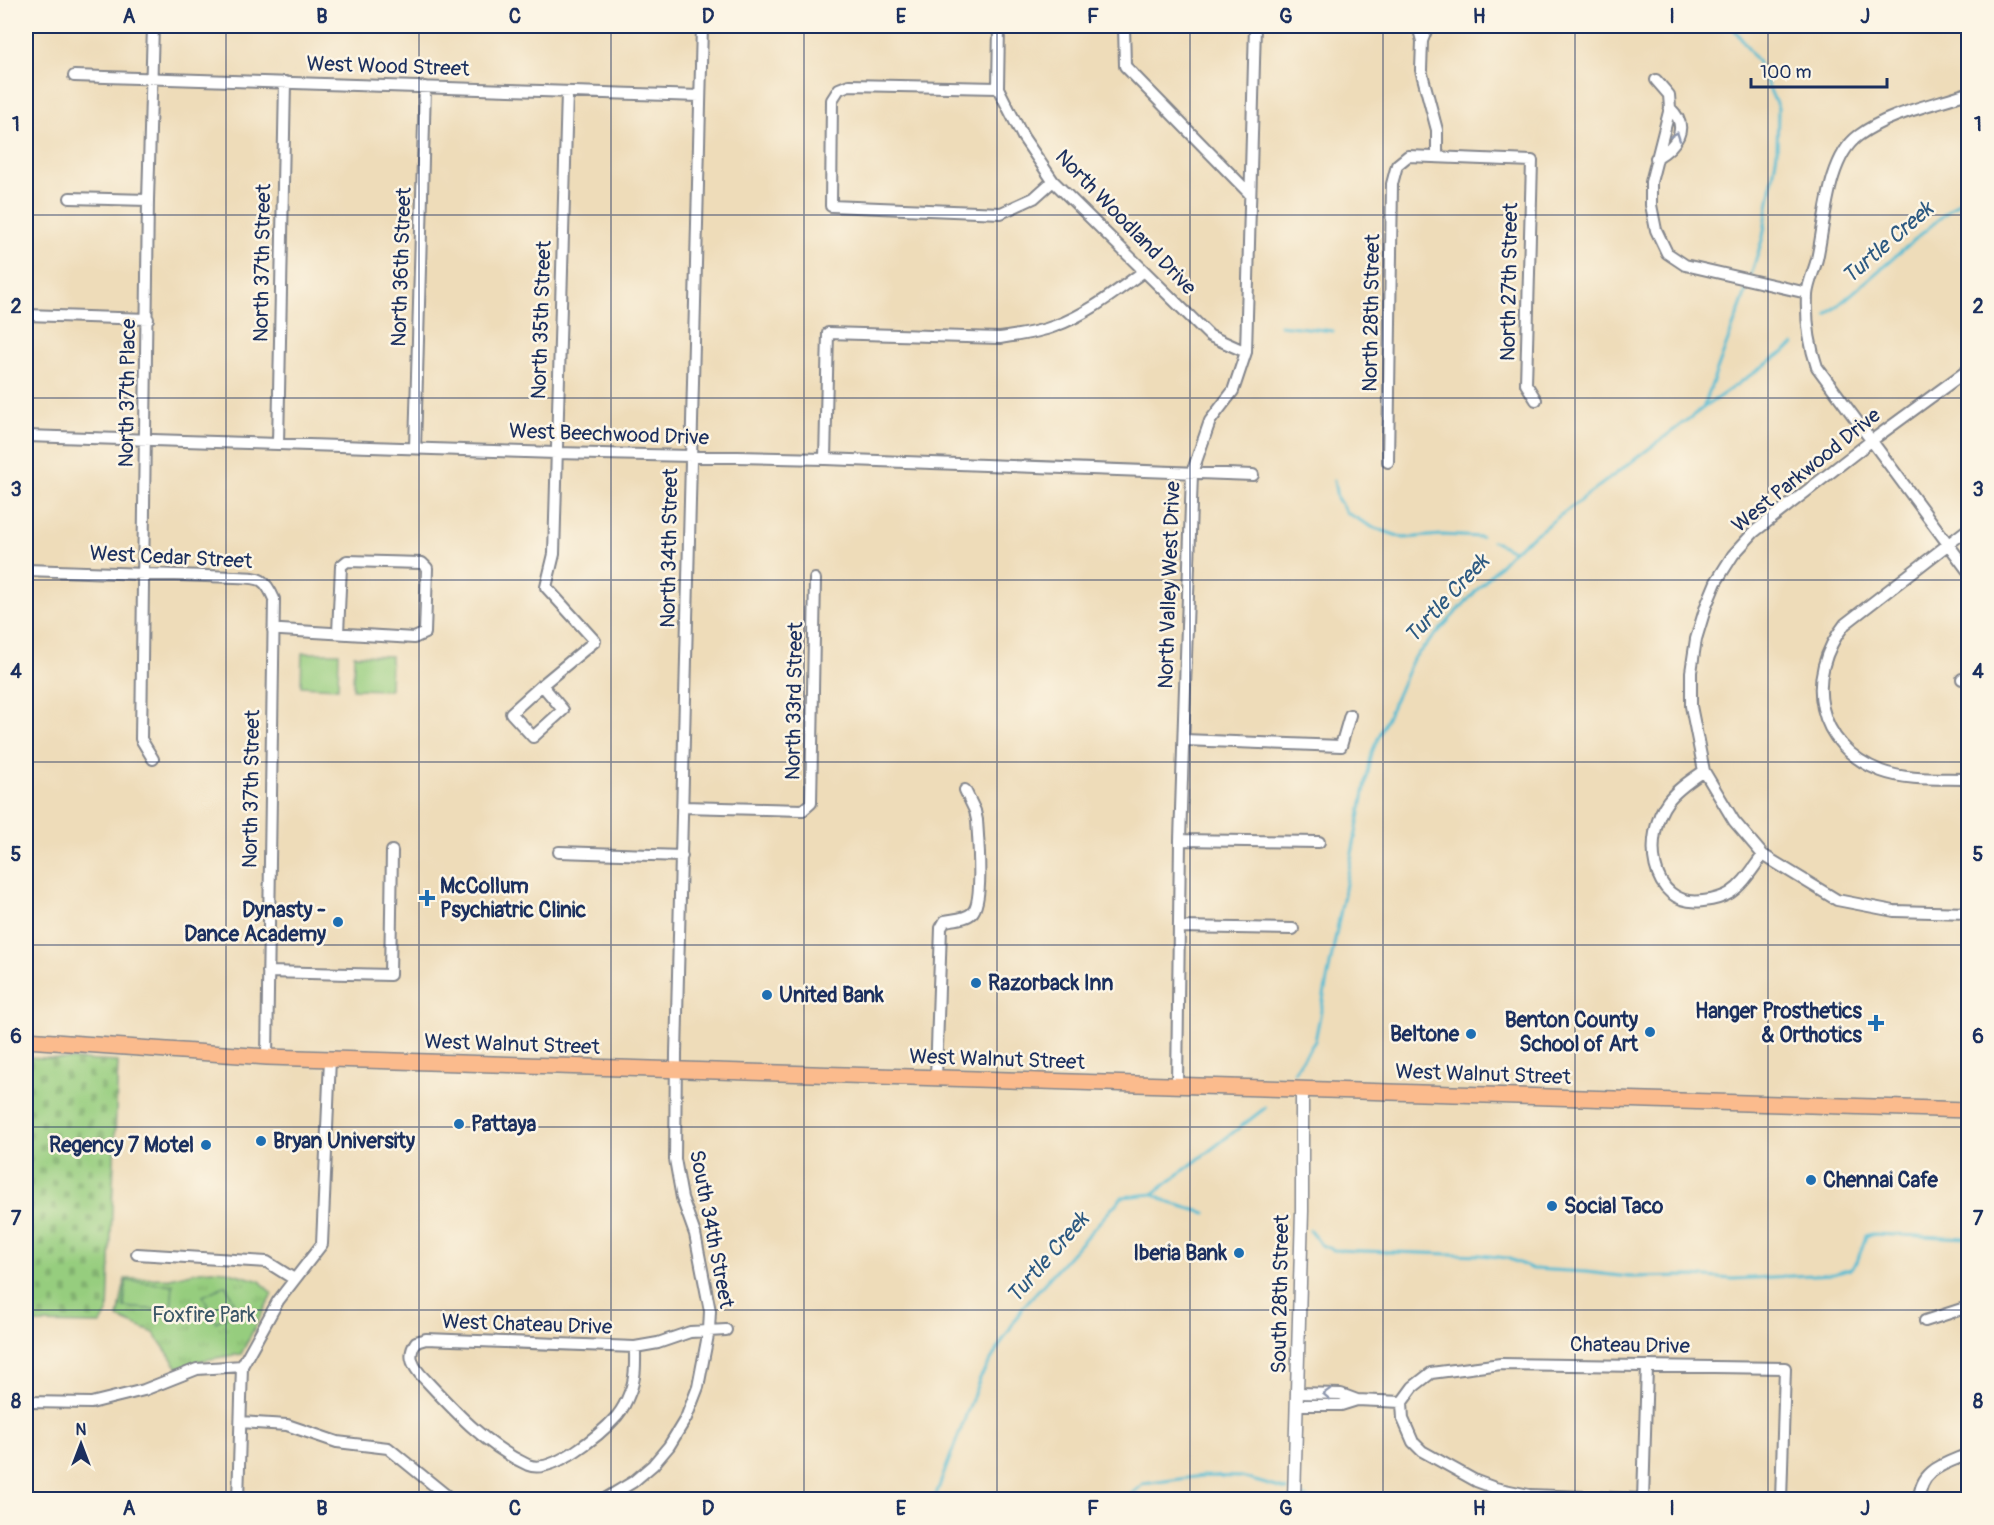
<svg xmlns="http://www.w3.org/2000/svg" width="1994" height="1525" font-family="Pangolin,sans-serif">
<style>
.grass{fill:url(#grass-tufts);stroke:#587e6e;stroke-width:1.5}
.cemetery{fill:url(#cemetery-stones);stroke:#587e6e;stroke-width:1.5}
.pitch{fill:#96cd7e;stroke:#587e6e;stroke-width:1.5}
.lines{fill:none;stroke-linecap:round;stroke-linejoin:round}
.stream{stroke:#54bbd2;stroke-width:3}
.minor-casing{stroke:#84868c;stroke-width:14}
.tertiary-casing{stroke:#84868c;stroke-width:15}
.primary-casing{stroke:#84868c;stroke-width:18}
.minor{stroke:#fff;stroke-width:10}
.tertiary{stroke:#fff;stroke-width:12}
.primary{stroke:#fbbb8d;stroke-width:15}
.oneway{stroke:#8d97ae}
.grid{fill:none;stroke:#1b2f5e;stroke-width:1.5;stroke-opacity:0.55}
.poi-dot{fill:#1f6fb2;stroke:#fcf5e5;stroke-width:2}
.labels{text-anchor:middle;stroke-width:5;stroke-linejoin:round;paint-order:stroke}
.street-label{font-size:21px;fill:#1b2f5e;stroke:#fcf5e5}
.poi-label{font-size:21px;font-weight:bold;fill:#1b2f5e;stroke:#fcf5e5;text-anchor:start}
.park-label{font-size:21px;fill:#3a5666;stroke:#fcf5e5}
.water-label{font-size:22px;font-style:italic;fill:#2c5981;stroke:#fcf5e5}
.neatline{fill:none;stroke:#1b2f5e;stroke-width:2}
.grid-label{font-size:20px;text-anchor:middle;font-weight:bold;fill:#1b2f5e}
</style>
<defs>
<pattern id="grass-tufts" width="24" height="20" patternUnits="userSpaceOnUse" patternTransform="scale(1.5)"><rect width="24" height="20" fill="#96cd7e"/><path d="M3 7l-1-3M5 7V3M7 7l1-3M15 17l-1-3M17 17v-4M19 17l1-3" fill="none" stroke="#81b06f"/></pattern>
<pattern id="cemetery-stones" width="16" height="16" patternUnits="userSpaceOnUse" patternTransform="scale(1.5)"><rect width="16" height="16" fill="#96cd7e"/><path d="M2 7V4a2 2 0 0 1 4 0v3zM10 15v-3a2 2 0 0 1 4 0v3z" fill="#81b06f"/></pattern>
</defs>
<rect width="100%" height="100%" fill="#fcf5e5"/>
<filter id="ink" filterUnits="userSpaceOnUse"><feTurbulence type="fractalNoise" baseFrequency=".0167" numOctaves="2"/><feDisplacementMap in="SourceGraphic" scale="12" xChannelSelector="R" yChannelSelector="G"/><feConvolveMatrix kernelMatrix="1 2 1 2 8 2 1 2 1" color-interpolation-filters="sRGB"/></filter>
<filter id="wash" filterUnits="userSpaceOnUse"><feTurbulence type="fractalNoise" baseFrequency=".008" numOctaves="4" result="noise"/><feDisplacementMap in="SourceGraphic" scale="24" xChannelSelector="R" yChannelSelector="G"/><feGaussianBlur stdDeviation="1.35" result="paint"/><feColorMatrix in="noise" values="0 0 0 0 0 0 0 0 0 0 0 0 0 0 0 0 0 1.4 0 .05"/><feComposite in="paint" operator="in"/></filter>
<g filter="url(#wash)">
<rect width="100%" height="100%" fill="#eedcb9"/>
<path class="grass" d="M 213,1270 L 226,1271 L 260,1281 L 272,1294 L 241,1354 L 204,1360 L 178,1368 L 154,1333 L 118,1318 L 125,1279 L 170,1278 L 200,1271 Z"/>
<path class="cemetery" d="M 26,1057 L 118,1062 L 108,1311 L 101,1324 L 26,1323 Z"/>
<path class="pitch" d="M 302,653 L 339,653 L 338,688 L 301,686 Z
M 354,655 L 391,656 L 390,690 L 353,689 Z
M 126,1281 L 173,1285 L 171,1311 L 124,1307 Z
M 226,1285 L 238,1311 L 216,1322 L 203,1296 Z"/>
<g class="lines">
<path class="stream" d="M 1827,315 L 1968,194
M 1280,325 L 1333,331
M 1703,408 L 1744,297 L 1763,237 L 1777,152 L 1778,108 L 1757,61 L 1732,26
M 1334,480 L 1337,498 L 1347,513 L 1372,527 L 1404,538 L 1442,535 L 1481,537
M 1493,541 L 1513,551
M 1294,1072 L 1315,1041 L 1372,752 L 1413,659 L 1513,551 L 1703,408 L 1794,345
M 1154,1194 L 1170,1203 L 1206,1213
M 1310,1230 L 1321,1245 L 1334,1250 L 1481,1255 L 1507,1258 L 1533,1269 L 1586,1272 L 1629,1277 L 1693,1276 L 1733,1279 L 1834,1274 L 1851,1269 L 1857,1262 L 1866,1236 L 1872,1234 L 1968,1238
M 1303,1496 L 1309,1500
M 934,1500 L 980,1378 L 1023,1307 L 1122,1197 L 1153,1194 L 1265,1108
M 1121,1500 L 1128,1497 L 1143,1484 L 1202,1476 L 1241,1477 L 1287,1490"/>
</g>
</g>
<g filter="url(#ink)">
<g class="lines">
<defs>
<path id="minor" d="M 999,26 L 998,88 L 1023,137 L 1053,181 L 1210,336 L 1246,352
M 1124,26 L 1125,66 L 1249,193
M 1418,26 L 1422,41 L 1421,70 L 1437,130 L 1437,156
M 1422,41 L 1426,31 L 1427,26
M 74,76 L 700,96
M 1656,80 L 1669,95 L 1670,108 L 1651,182 L 1651,205 L 1656,230 L 1667,253 L 1685,265 L 1807,293
M 998,88 L 849,85 L 839,89 L 832,100 L 831,206 L 1001,213 L 1034,198 L 1053,181
M 1968,93 C 1932,105 1889,113 1858,136 C 1827,159 1825,224 1817,259 C 1814,271 1808,283 1807,295 C 1806,319 1809,344 1817,367 L 1968,571
M 1656,158 C 1676,146 1691,128 1670,108
M 70,198 L 148,200
M 26,315 L 148,319
M 1968,370 L 1871,441 L 1754,532 L 1733,555 L 1716,582 L 1706,606 L 1696,639 L 1691,672 L 1691,706 L 1704,771 L 1734,821 L 1763,855 L 1837,900 L 1894,911 L 1968,913
M 26,436 L 556,453 L 825,459 L 1253,475
M 278,444 L 285,82
M 415,448 L 425,87
M 825,459 L 828,333 L 1000,338 C 1018,335 1037,333 1055,326 C 1088,314 1115,292 1143,272
M 1388,462 L 1392,184 L 1397,165 L 1408,156 L 1532,161 L 1526,384 L 1536,400
M 1968,529 L 1845,624 C 1803,677 1816,746 1881,771 C 1908,781 1941,778 1968,779
M 26,570 L 235,577 C 259,578 264,576 274,599 L 267,1057
M 273,630 L 281,630 L 414,638 L 425,633 L 427,568 L 422,563 L 347,561 L 341,566 L 338,633
M 1962,679 L 1968,679
M 542,685 L 511,713 L 533,737 L 563,710 L 542,685 L 595,641 L 546,587 L 554,554 L 567,92
M 1184,740 L 1341,746 L 1350,715
M 153,759 L 141,739 L 148,200 L 153,26
M 1704,771 C 1691,780 1677,789 1668,801 C 1643,834 1648,908 1703,901 C 1712,900 1722,898 1730,893 C 1744,884 1753,868 1763,855
M 683,807 L 803,810 L 811,803 L 815,579
M 1180,840 L 1319,842
M 559,852 L 682,856
M 1179,927 L 1293,929
M 268,972 L 390,975 L 392,851
M 936,1078 L 941,928 L 945,921 C 954,919 966,919 972,913 C 984,902 978,837 977,820 L 975,811 L 965,790
M 1177,1086 L 1180,840 L 1192,473 L 1210,421 L 1233,391 L 1246,352 L 1255,26
M 137,1254 L 267,1262 L 294,1279
M 1925,1321 L 1968,1307
M 635,1347 C 635,1362 636,1378 630,1392 C 627,1400 622,1410 617,1416 C 601,1434 552,1475 528,1465 C 484,1445 452,1408 420,1374 C 411,1363 408,1354 416,1342 L 426,1339 L 635,1347 L 658,1343 L 690,1332 L 726,1330
M 1297,1393 L 1341,1394 L 1357,1400 L 1402,1402 L 1413,1387 L 1431,1373 L 1501,1364 L 1785,1368 L 1781,1500
M 26,1402 L 91,1403 L 144,1390 L 197,1369 L 242,1366
M 1402,1402 L 1403,1419 L 1413,1442 L 1422,1451 L 1476,1481 L 1495,1488 L 1529,1495 L 1643,1499
M 1297,1405 L 1341,1405 L 1357,1400
M 241,1422 L 287,1425 L 337,1442 L 388,1448 L 452,1500
M 238,1500 L 242,1366 L 278,1301 L 322,1244 L 330,1059
M 603,1500 L 633,1482 L 653,1465 L 669,1446 L 686,1418 L 698,1387 L 709,1330 L 710,1311 L 695,1234 L 682,1198 L 675,1159 L 676,1054 L 702,26
M 1643,1500 L 1647,1366
M 1919,1500 C 1920,1469 1945,1464 1968,1454"/>
<path id="tertiary" d="M 1294,1500 L 1302,1211 L 1302,1089"/>
<path id="primary" d="M 26,1040 L 267,1057 L 1968,1110"/>
</defs>
<use href="#minor" class="minor-casing"/>
<use href="#tertiary" class="tertiary-casing"/>
<use href="#primary" class="primary-casing"/>
<use href="#minor" class="minor"/>
<use href="#tertiary" class="tertiary"/>
<use href="#primary" class="primary"/>
</g>
<defs><path id="oneway-chevron" d="M-2-3.5L2.5 0L-2 3.5" fill="none" stroke-width="1.6" stroke-linecap="round" stroke-linejoin="round" transform="scale(1.5)"/></defs>
<g class="oneway">
<use href="#oneway-chevron" transform="translate(1676 136) rotate(-70)"/>
<use href="#oneway-chevron" transform="translate(1327 1394) rotate(-178)"/>
</g>
</g>
<path class="grid" d="M 226,26 L 226,1500M 419,26 L 419,1500M 611,26 L 611,1500M 804,26 L 804,1500M 997,26 L 997,1500M 1190,26 L 1190,1500M 1383,26 L 1383,1500M 1575,26 L 1575,1500M 1768,26 L 1768,1500M 26,215 L 1968,215M 26,398 L 1968,398M 26,580 L 1968,580M 26,762 L 1968,762M 26,945 L 1968,945M 26,1127 L 1968,1127M 26,1310 L 1968,1310"/>
<g class="poi-dot">
<path d="M424 889h6v6h6v6h-6v6h-6v-6h-6v-6h6z"/>
<circle cx="338" cy="922" r="6"/>
<circle cx="976" cy="983" r="6"/>
<circle cx="767" cy="995" r="6"/>
<path d="M1873 1014h6v6h6v6h-6v6h-6v-6h-6v-6h6z"/>
<circle cx="1650" cy="1032" r="6"/>
<circle cx="1471" cy="1034" r="6"/>
<circle cx="459" cy="1124" r="6"/>
<circle cx="261" cy="1141" r="6"/>
<circle cx="206" cy="1145" r="6"/>
<circle cx="1811" cy="1180" r="6"/>
<circle cx="1552" cy="1206" r="6"/>
<circle cx="1239" cy="1253" r="6"/>
</g>
<g class="labels">
<g class="street-label">
<text transform="translate(388 66) rotate(2)" y="7">West Wood Street</text>
<text transform="translate(1126 222) rotate(46)" y="7">North Woodland Drive</text>
<text transform="translate(262 263) rotate(-89)" y="7">North 37th Street</text>
<text transform="translate(401 267) rotate(-88)" y="7">North 36th Street</text>
<text transform="translate(1509 282) rotate(-89)" y="7">North 27th Street</text>
<text transform="translate(1371 313) rotate(-89)" y="7">North 28th Street</text>
<text transform="translate(541 320) rotate(-88)" y="7">North 35th Street</text>
<text transform="translate(127 393) rotate(-89)" y="7">North 37th Place</text>
<text transform="translate(609 434) rotate(2)" y="7">West Beechwood Drive</text>
<text transform="translate(1806 470) rotate(-39)" y="7">West Parkwood Drive</text>
<text transform="translate(669 548) rotate(-89)" y="7">North 34th Street</text>
<text transform="translate(171 557) rotate(3)" y="7">West Cedar Street</text>
<text transform="translate(1169 585) rotate(-88)" y="7">North Valley West Drive</text>
<text transform="translate(794 701) rotate(-89)" y="7">North 33rd Street</text>
<text transform="translate(251 789) rotate(-89)" y="7">North 37th Street</text>
<text transform="translate(512 1044) rotate(2)" y="7">West Walnut Street</text>
<text transform="translate(997 1059) rotate(2)" y="7">West Walnut Street</text>
<text transform="translate(1483 1074) rotate(2)" y="7">West Walnut Street</text>
<text transform="translate(712 1229) rotate(79)" y="7">South 34th Street</text>
<text transform="translate(1280 1294) rotate(-89)" y="7">South 28th Street</text>
<text transform="translate(527 1324) rotate(2)" y="7">West Chateau Drive</text>
<text transform="translate(1630 1345) rotate(1)" y="7">Chateau Drive</text>
</g>
<g class="poi-label">
<text x="440" y="893">McCollum<tspan x="440" dy="24">Psychiatric Clinic</tspan></text>
<text x="326" y="917" text-anchor="end">Dynasty -<tspan x="326" dy="24">Dance Academy</tspan></text>
<text x="988" y="990">Razorback Inn</text>
<text x="779" y="1002">United Bank</text>
<text x="1862" y="1018" text-anchor="end">Hanger Prosthetics<tspan x="1862" dy="24">&amp; Orthotics</tspan></text>
<text x="1638" y="1027" text-anchor="end">Benton County<tspan x="1638" dy="24">School of Art</tspan></text>
<text x="1459" y="1041" text-anchor="end">Beltone</text>
<text x="471" y="1131">Pattaya</text>
<text x="273" y="1148">Bryan University</text>
<text x="194" y="1152" text-anchor="end">Regency 7 Motel</text>
<text x="1823" y="1187">Chennai Cafe</text>
<text x="1564" y="1213">Social Taco</text>
<text x="1227" y="1260" text-anchor="end">Iberia Bank</text>
</g>
<g class="park-label">
<text x="204" y="1322">Foxfire Park</text>
</g>
<g class="water-label">
<text transform="translate(1887 242) rotate(-41)" y="8">Turtle Creek</text>
<text transform="translate(1446 598) rotate(-47)" y="8">Turtle Creek</text>
<text transform="translate(1047 1257) rotate(-49)" y="8">Turtle Creek</text>
</g>
</g>
<rect width="1994" height="1525" fill="none" stroke="#fcf5e5" stroke-width="66"/>
<g transform="translate(81 1444)" stroke="#fcf5e5" stroke-width="4.5" paint-order="stroke">
<path d="M0-4.5L10 22L0 15L-10 22Z" fill="#1b2f5e"/>
<text y="-9" font-size="16" font-weight="bold" text-anchor="middle" fill="#1b2f5e">N</text>
</g>
<path d="M1751 78v9h136v-9" fill="none" stroke="#1b2f5e" stroke-width="3"/>
<text x="1760" y="78" font-size="18" fill="#1b2f5e" stroke="#fcf5e5" stroke-width="4.5" paint-order="stroke">100 m</text>
<rect x="33" y="33" width="1928" height="1459" class="neatline"/>
<g class="grid-label">
<text x="129" y="23">A</text>
<text x="322" y="23">B</text>
<text x="515" y="23">C</text>
<text x="708" y="23">D</text>
<text x="901" y="23">E</text>
<text x="1093" y="23">F</text>
<text x="1286" y="23">G</text>
<text x="1479" y="23">H</text>
<text x="1672" y="23">I</text>
<text x="1865" y="23">J</text>
<text x="16" y="131">1</text>
<text x="1978" y="131">1</text>
<text x="16" y="313">2</text>
<text x="1978" y="313">2</text>
<text x="16" y="496">3</text>
<text x="1978" y="496">3</text>
<text x="16" y="678">4</text>
<text x="1978" y="678">4</text>
<text x="16" y="861">5</text>
<text x="1978" y="861">5</text>
<text x="16" y="1043">6</text>
<text x="1978" y="1043">6</text>
<text x="16" y="1225">7</text>
<text x="1978" y="1225">7</text>
<text x="16" y="1408">8</text>
<text x="1978" y="1408">8</text>
<text x="129" y="1515">A</text>
<text x="322" y="1515">B</text>
<text x="515" y="1515">C</text>
<text x="708" y="1515">D</text>
<text x="901" y="1515">E</text>
<text x="1093" y="1515">F</text>
<text x="1286" y="1515">G</text>
<text x="1479" y="1515">H</text>
<text x="1672" y="1515">I</text>
<text x="1865" y="1515">J</text>
</g>
</svg>
